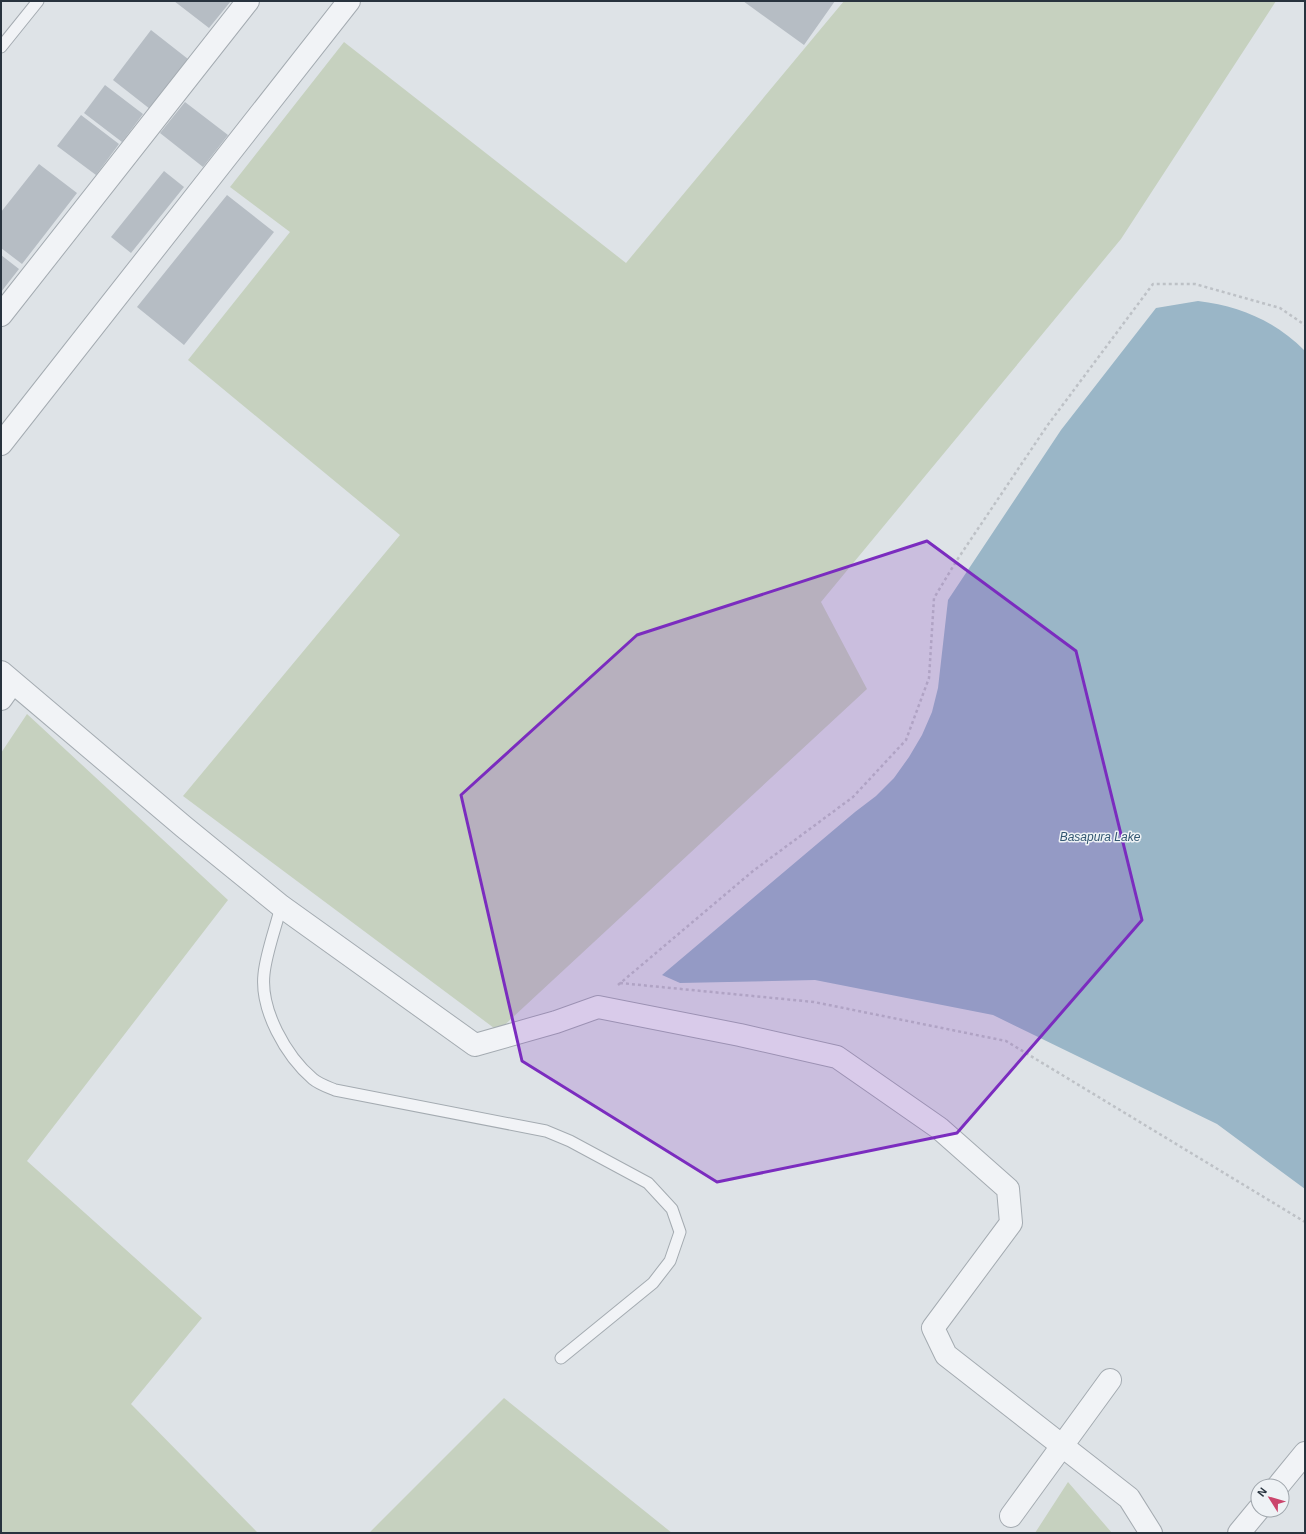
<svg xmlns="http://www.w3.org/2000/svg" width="1306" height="1534" font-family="Arial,sans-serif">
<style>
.green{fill:#c6d1bf}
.water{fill:#9ab6c7}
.building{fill:#b6bdc4}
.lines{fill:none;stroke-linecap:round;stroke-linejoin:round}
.service-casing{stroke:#a4abb1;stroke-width:13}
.minor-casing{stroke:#a4abb1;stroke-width:24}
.path{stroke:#bdc1c6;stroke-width:2.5;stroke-dasharray:3 3;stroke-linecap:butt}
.service{stroke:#f1f3f6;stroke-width:11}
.minor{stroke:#f1f3f6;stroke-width:22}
.marked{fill:#7b2cbf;fill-opacity:0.2;stroke:#7b2cbf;stroke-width:3;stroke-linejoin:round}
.labels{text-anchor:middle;stroke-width:3;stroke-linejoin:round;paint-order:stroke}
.water-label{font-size:12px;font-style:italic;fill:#335771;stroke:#eef2f5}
</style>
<rect width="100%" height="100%" fill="#dee3e7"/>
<path class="green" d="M 844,1 L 1276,1 L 1121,239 L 821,602 L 867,689 L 498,1031 L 183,796 L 400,535 L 188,360 L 290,232 L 230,187 L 344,42 L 626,263 Z
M 27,714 L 228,900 L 27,1161 L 202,1318 L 131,1404 L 258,1533 L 1,1533 L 1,753 Z
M 504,1398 L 672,1533 L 369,1533 Z
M 1068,1482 L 1112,1533 L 1035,1533 Z"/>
<path class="water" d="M 1198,301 C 1240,306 1275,321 1305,351 L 1305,1189 L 1217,1124 L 993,1015 L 815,980 L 680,983 L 662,975 L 855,812 L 876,796 L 894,778 L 909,757 L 922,735 L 932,712 L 938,688 L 948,600 L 1061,430 L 1156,308 Z"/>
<path class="building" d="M 174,1 L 231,1 L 209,28 Z
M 743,1 L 835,1 L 804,45 Z
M 151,30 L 188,59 L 150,109 L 113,80 Z
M 105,85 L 143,114 L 122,142 L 84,113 Z
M 185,102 L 228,135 L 203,167 L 160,133 Z
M 81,115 L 119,144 L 96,175 L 57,146 Z
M 39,164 L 77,193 L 22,264 L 1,248 L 1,212 Z
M 164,171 L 184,187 L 131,253 L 111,237 Z
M 227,195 L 274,232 L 184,345 L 137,307 Z
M 1,255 L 19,269 L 1,292 Z"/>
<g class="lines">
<defs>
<path id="service" d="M 1,47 L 38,1
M 281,906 C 276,927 266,953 264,974 C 260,1010 286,1056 313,1079 C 319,1084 328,1087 335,1090 L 546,1131 L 570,1141 L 648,1183 L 672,1209 L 680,1232 L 670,1261 L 653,1283 L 561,1358"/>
<path id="minor" d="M 1,315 L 248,1
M 1,444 L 349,1
M 1,672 L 184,827 L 281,906 L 475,1045 L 556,1022 L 598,1007 L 740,1035 L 837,1057 L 939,1128 L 1008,1189 L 1011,1223 L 933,1328 L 946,1355 L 1129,1498 L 1151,1533
M 1,699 L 13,682
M 1278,1486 L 1305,1453
M 1011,1516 L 1110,1380
M 1239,1533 L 1258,1510"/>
</defs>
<use href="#service" class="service-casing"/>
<use href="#minor" class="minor-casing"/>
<path class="path" d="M 620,983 L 814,1002 L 1006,1041 L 1305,1222
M 618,985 L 753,871 L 853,797 L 906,740 L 929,678 L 934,598 L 957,560 L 1047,426 L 1153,284 L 1195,284 L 1280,308 L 1305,325"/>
<use href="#service" class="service"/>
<use href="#minor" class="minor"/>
</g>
<path class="marked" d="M 927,541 L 1076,651 L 1142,920 L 957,1133 L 717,1182 L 522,1061 L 461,795 L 637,635 Z"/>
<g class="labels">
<g class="water-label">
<text x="1100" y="841">Basapura Lake</text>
</g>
</g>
<rect width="1306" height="1534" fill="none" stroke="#28333e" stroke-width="4"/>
<g transform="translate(1270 1498) rotate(307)"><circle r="19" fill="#eef2f5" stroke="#9fa6ac"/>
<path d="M0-3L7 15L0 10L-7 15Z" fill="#cb456c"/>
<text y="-6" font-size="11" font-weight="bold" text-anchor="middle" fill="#28333e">N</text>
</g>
</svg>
